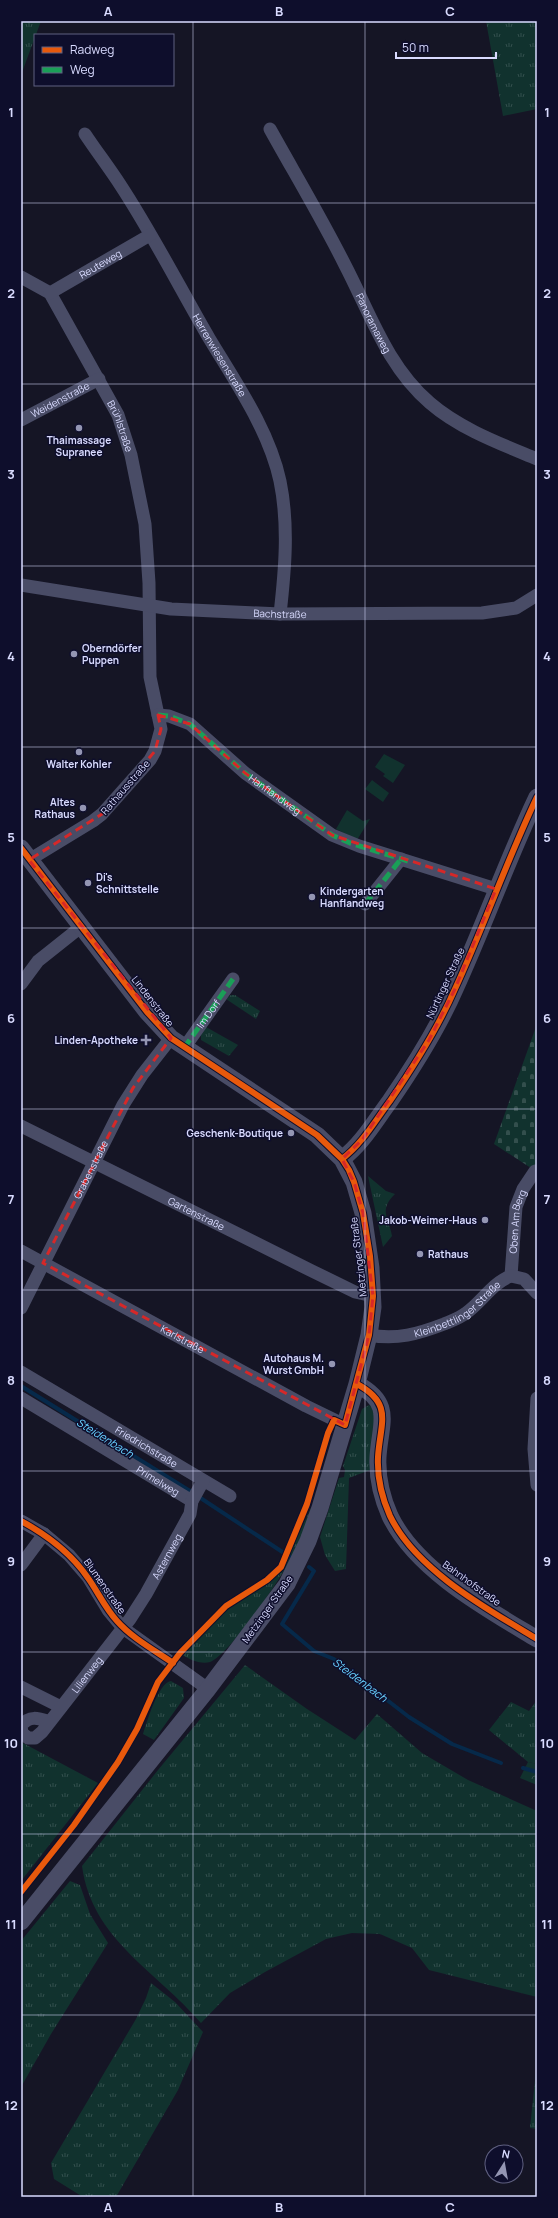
<svg xmlns="http://www.w3.org/2000/svg" width="558" height="2218" font-family="Manrope,sans-serif">
<style>
.grass{fill:url(#grass-tufts)}
.forest{fill:url(#forest-crowns)}
.cemetery{fill:url(#cemetery-stones)}
.garden{fill:#11322e}
.lines{fill:none;stroke-linecap:round;stroke-linejoin:round}
.stream{stroke:#06294a;stroke-width:4}
.minor{stroke:#494c66;stroke-width:13}
.tertiary{stroke:#494c66;stroke-width:17}
.quiet{stroke:#1a9f57;stroke-width:5;stroke-dasharray:10 5;stroke-linecap:butt}
.cycleway-casing{stroke:#0e0e2c;stroke-width:8}
.cycleway{stroke:#e8590c;stroke-width:6}
.marked{fill:none;stroke:#d62828;stroke-width:3;stroke-dasharray:8 5;stroke-linejoin:round}
.grid{fill:none;stroke:#d9dbff;stroke-width:1;stroke-opacity:0.55}
.poi-dot{fill:#9496b3;stroke:#0e0e2c;stroke-width:1.5}
.labels{text-anchor:middle;stroke-width:3;stroke-linejoin:round;paint-order:stroke}
.street-label{font-size:10px;fill:#d9dbff;stroke:#0e0e2c}
.poi-label{font-size:10px;font-weight:bold;fill:#d9dbff;stroke:#0e0e2c;text-anchor:end}
.water-label{font-size:11px;font-style:italic;fill:#67d1ff;stroke:#0e0e2c}
.neatline{fill:none;stroke:#d9dbff;stroke-width:1.5}
.grid-label{font-size:13px;text-anchor:middle;font-weight:bold;fill:#d9dbff}
</style>
<defs>
<pattern id="grass-tufts" width="24" height="20" patternUnits="userSpaceOnUse"><rect width="24" height="20" fill="#11322e"/><path d="M3 7l-1-3M5 7V3M7 7l1-3M15 17l-1-3M17 17v-4M19 17l1-3" fill="none" stroke="#334f4d"/></pattern>
<pattern id="forest-crowns" width="20" height="18" patternUnits="userSpaceOnUse"><rect width="20" height="18" fill="#11322e"/><path d="M2 6a3 3 0 1 1 6 0M12 15a3 3 0 1 1 6 0" fill="none" stroke="#334f4d"/></pattern>
<pattern id="cemetery-stones" width="16" height="16" patternUnits="userSpaceOnUse"><rect width="16" height="16" fill="#11322e"/><path d="M2 7V4a2 2 0 0 1 4 0v3zM10 15v-3a2 2 0 0 1 4 0v3z" fill="#334f4d"/></pattern>
</defs>
<rect width="100%" height="100%" fill="#151525"/>
<path class="grass" d="M 21,21 L 41,21 L 21,75 Z
M 486,21 L 537,21 L 537,109 L 503,116 Z
M 231,995 L 235,995 L 260,1011 L 256,1019 L 226,999 Z
M 206,1027 L 238,1045 L 229,1056 L 201,1040 L 201,1035 Z
M 368,1176 L 386,1191 L 395,1194 C 378,1210 389,1219 392,1236 L 383,1247 Z
M 369,1405 L 375,1409 L 370,1470 L 349,1478 L 346,1569 L 335,1571 L 325,1555 L 320,1537 L 339,1478 L 344,1477 L 345,1470 L 343,1466 L 362,1409 Z
M 311,1508 C 318,1529 233,1654 210,1662 C 201,1665 188,1659 181,1654 L 226,1608 L 280,1572 Z
M 245,1665 L 307,1709 L 355,1740 L 377,1714 L 422,1753 L 468,1780 L 537,1811 L 537,1997 L 429,1970 L 412,1948 L 380,1934 L 352,1933 L 326,1939 L 265,1972 L 230,1993 L 201,2023 C 157,1971 92,1940 82,1866 L 158,1770 Z
M 171,1681 L 183,1688 L 184,1698 L 154,1740 L 143,1734 C 147,1722 158,1683 171,1681 Z
M 537,1700 L 537,1764 L 528,1762 L 489,1730 L 511,1702 L 529,1711 Z
M 21,1742 L 98,1783 L 21,1881 Z
M 70,1881 L 80,1885 L 90,1914 L 108,1943 L 51,2034 L 21,2087 L 21,1941 Z
M 151,1983 L 175,2002 L 203,2032 L 178,2090 L 116,2197 L 83,2197 L 54,2179 L 51,2163 L 136,2019 L 146,1998 Z
M 537,2061 L 537,2129 L 530,2128 Z"/>
<path class="forest" d="M 528,1762 L 537,1764 L 537,1785 L 520,1778 Z"/>
<path class="cemetery" d="M 537,1024 L 537,1172 L 494,1144 Z"/>
<path class="garden" d="M 384,754 L 405,765 L 393,783 L 383,776 L 385,774 L 375,767 Z
M 372,780 L 389,793 L 383,802 L 365,789 Z
M 347,810 L 363,821 L 370,819 L 357,840 L 336,829 Z"/>
<g class="lines">
<path class="stream" d="M 21,1386 L 190,1491
M 199,1497 L 290,1557
M 309,1567 L 314,1571 L 282,1624 L 314,1651 L 334,1659 L 409,1717 L 452,1744 L 501,1763
M 523,1768 L 537,1772"/>
<g class="minor">
<path id="s1" d="M 270,129 C 295,174 322,219 345,265 C 370,313 387,366 430,403 C 460,429 501,444 537,459"/>
<path id="s2" d="M 85,134 C 97,152 110,169 121,186 C 153,235 180,288 209,338 C 236,383 269,430 280,481 C 289,525 285,570 280,614"/>
<path id="s3" d="M 21,277 L 50,293 L 118,415 L 131,455 L 145,524 L 149,583 L 150,677 L 161,729 L 155,751 L 150,760 L 102,814 L 93,821 L 29,860"/>
<path id="s4" d="M 50,293 L 150,235"/>
<path id="s5" d="M 21,420 L 99,379"/>
<path id="s6" d="M 21,585 L 171,609 L 280,614 L 482,613 L 516,608 L 537,595"/>
<path d="M 158,715 L 169,716 L 190,724 L 245,773 L 332,835 L 359,846 L 496,889"/>
<path d="M 365,904 L 401,859"/>
<path d="M 21,984 L 38,961 L 82,926"/>
<path d="M 184,1048 L 233,979"/>
<path id="s7" d="M 21,1126 L 312,1271 L 355,1292 L 373,1296"/>
<path id="s8" d="M 21,1251 L 306,1406 L 345,1425"/>
<path id="s9" d="M 511,1276 L 516,1207 L 523,1189 L 535,1171"/>
<path id="s10" d="M 21,1308 L 123,1105 L 142,1075 L 171,1038"/>
<path id="s11" d="M 369,1335 C 397,1340 418,1334 444,1324 C 451,1321 460,1318 466,1313 C 482,1302 492,1283 511,1276 L 524,1279 L 537,1293"/>
<path id="s12" d="M 21,1372 L 230,1496"/>
<path id="s13" d="M 21,1398 L 192,1501"/>
<path d="M 537,1398 L 534,1449 L 537,1485"/>
<path d="M 21,1521 L 44,1534 L 69,1555 L 88,1577 L 108,1610 L 123,1628 L 208,1689"/>
<path d="M 21,1565 L 44,1534"/>
<path d="M 21,1687 L 61,1707"/>
<path id="s14" d="M 50,1722 C 38,1718 29,1715 21,1726 L 22,1733 L 28,1738 L 35,1738 L 42,1732 L 130,1619 L 146,1594 L 190,1514 L 192,1501 L 203,1481"/>
</g>
<path class="tertiary" d="M 21,848 L 147,1012 L 171,1038 L 317,1135 L 342,1159 L 354,1182 L 363,1213 L 371,1268 L 373,1307 L 369,1335 L 357,1384 L 320,1508 L 308,1541 L 287,1584 L 208,1689 L 21,1922
M 342,1159 C 362,1144 375,1121 390,1101 C 414,1066 438,1028 455,989 C 484,926 507,860 537,797
M 357,1384 C 394,1404 380,1423 378,1457 C 377,1477 382,1498 390,1516 C 416,1570 487,1609 537,1639"/>
<g class="quiet">
<path id="s15" d="M 158,715 L 169,716 L 190,724 L 245,773 L 332,835 L 350,843 L 408,861"/>
<path d="M 365,904 L 401,859"/>
<path id="s16" d="M 184,1048 L 233,979"/>
</g>
<defs>
<path id="cycleway" d="M 21,848 L 147,1012 L 171,1038 L 317,1135 L 342,1159 L 349,1170 L 354,1182 L 363,1213 L 370,1256 L 373,1296 L 369,1335 L 345,1425 L 334,1420 L 328,1433 L 307,1504 L 281,1567 L 267,1580 L 226,1606 L 180,1653 L 158,1682 L 137,1729 L 118,1762 L 74,1825 L 21,1892
M 342,1159 C 362,1144 375,1121 390,1101 C 414,1066 438,1028 455,989 C 484,926 507,860 537,797
M 357,1384 C 394,1404 380,1423 378,1457 C 377,1477 382,1498 390,1516 C 416,1570 487,1609 537,1639
M 21,1521 C 47,1535 71,1553 88,1578 C 98,1592 105,1608 117,1621 C 132,1638 154,1650 173,1663"/>
</defs>
<use href="#cycleway" class="cycleway-casing"/>
<use href="#cycleway" class="cycleway"/>
</g>
<path class="marked" d="M 158,715 L 190,724 L 245,773 L 332,835 L 496,889 L 455,989 L 429,1040 L 362,1140 L 342,1159 L 354,1182 L 363,1213 L 373,1296 L 369,1335 L 345,1425 L 43,1263 L 133,1088 L 171,1038 L 29,860 L 102,814 L 155,751 L 161,729 Z"/>
<path class="grid" d="M 193,21 L 193,2197M 365,21 L 365,2197M 21,203 L 537,203M 21,384 L 537,384M 21,566 L 537,566M 21,747 L 537,747M 21,928 L 537,928M 21,1109 L 537,1109M 21,1290 L 537,1290M 21,1471 L 537,1471M 21,1652 L 537,1652M 21,1834 L 537,1834M 21,2015 L 537,2015"/>
<g class="poi-dot">
<circle cx="79" cy="428" r="4"/>
<circle cx="74" cy="654" r="4"/>
<circle cx="79" cy="752" r="4"/>
<circle cx="83" cy="808" r="4"/>
<circle cx="88" cy="883" r="4"/>
<circle cx="312" cy="897" r="4"/>
<path d="M144 1034h4v4h4v4h-4v4h-4v-4h-4v-4h4z"/>
<circle cx="291" cy="1133" r="4"/>
<circle cx="485" cy="1220" r="4"/>
<circle cx="420" cy="1254" r="4"/>
<circle cx="332" cy="1364" r="4"/>
</g>
<g class="labels">
<g class="street-label">
<text dy="4" stroke="none"><textPath href="#s4" startOffset="58">Reuteweg</textPath></text>
<text dy="4" stroke="none"><textPath href="#s1" startOffset="220">Panoramaweg</textPath></text>
<text dy="4" stroke="none"><textPath href="#s2" startOffset="259">Herrenwiesenstraße</textPath></text>
<text dy="4" stroke="none"><textPath href="#s5" startOffset="44">Weidenstraße</textPath></text>
<text dy="4" stroke="none"><textPath href="#s3" startOffset="184">Brühlstraße</textPath></text>
<text dy="4" stroke="none"><textPath href="#s6" startOffset="261">Bachstraße</textPath></text>
<text transform="translate(125 787) rotate(-49)" y="4">Rathausstraße</text>
<text dy="4" stroke="none"><textPath href="#s15" startOffset="144">Hanflandweg</textPath></text>
<text transform="translate(445 983) rotate(-65)" y="4">Nürtinger Straße</text>
<text transform="translate(153 1001) rotate(52)" y="4">Lindenstraße</text>
<text dy="4" stroke="none"><textPath href="#s16" startOffset="42">Im Dorf</textPath></text>
<text dy="4" stroke="none"><textPath href="#s10" startOffset="155">Grabenstraße</textPath></text>
<text dy="4" stroke="none"><textPath href="#s7" startOffset="196">Gartenstraße</textPath></text>
<text dy="4" stroke="none"><textPath href="#s9" startOffset="55">Oben Am Berg</textPath></text>
<text transform="translate(358 1257) rotate(-97)" y="4">Metzinger Straße</text>
<text dy="4" stroke="none"><textPath href="#s11" startOffset="96">Kleinbettlinger Straße</textPath></text>
<text dy="4" stroke="none"><textPath href="#s8" startOffset="184">Karlstraße</textPath></text>
<text dy="4" stroke="none"><textPath href="#s12" startOffset="146">Friedrichstraße</textPath></text>
<text dy="4" stroke="none"><textPath href="#s13" startOffset="160">Primelweg</textPath></text>
<text dy="4" stroke="none"><textPath href="#s14" startOffset="279">Asternweg</textPath></text>
<text transform="translate(472 1583) rotate(36)" y="4">Bahnhofstraße</text>
<text transform="translate(105 1586) rotate(55)" y="4">Blumenstraße</text>
<text transform="translate(267 1609) rotate(-55)" y="4">Metzinger Straße</text>
<text dy="4" stroke="none"><textPath href="#s14" startOffset="136">Lilienweg</textPath></text>
</g>
<g class="poi-label">
<text x="79" y="444" text-anchor="middle">Thaimassage<tspan x="79" dy="12">Supranee</tspan></text>
<text x="82" y="652" text-anchor="start">Oberndörfer<tspan x="82" dy="12">Puppen</tspan></text>
<text x="79" y="768" text-anchor="middle">Walter Kohler</text>
<text x="75" y="806">Altes<tspan x="75" dy="12">Rathaus</tspan></text>
<text x="96" y="881" text-anchor="start">Di's<tspan x="96" dy="12">Schnittstelle</tspan></text>
<text x="320" y="895" text-anchor="start">Kindergarten<tspan x="320" dy="12">Hanflandweg</tspan></text>
<text x="138" y="1044">Linden-Apotheke</text>
<text x="283" y="1137">Geschenk-Boutique</text>
<text x="477" y="1224">Jakob-Weimer-Haus</text>
<text x="428" y="1258" text-anchor="start">Rathaus</text>
<text x="324" y="1362">Autohaus M.<tspan x="324" dy="12">Wurst GmbH</tspan></text>
</g>
<g class="water-label">
<text transform="translate(105 1438) rotate(32)" y="4">Steidenbach</text>
<text transform="translate(360 1680) rotate(37)" y="4">Steidenbach</text>
</g>
</g>
<rect width="558" height="2218" fill="none" stroke="#0e0e2c" stroke-width="44"/>
<rect x="34" y="34" width="140" height="52" fill="#0e0e2c" stroke="#5f6080"/>
<rect x="42" y="47" width="20" height="6" fill="#e8590c" stroke="#5f6080"/>
<text x="70" y="54" font-size="12" fill="#d9dbff">Radweg</text>
<rect x="42" y="67" width="20" height="6" fill="#1a9f57" stroke="#5f6080"/>
<text x="70" y="74" font-size="12" fill="#d9dbff">Weg</text>
<g transform="translate(504 2164) rotate(11)"><circle r="19" fill="#0e0e2c" stroke="#5f6080"/>
<path d="M0-3L7 15L0 10L-7 15Z" fill="#9496b3"/>
<text y="-6" font-size="11" font-weight="bold" text-anchor="middle" fill="#d9dbff">N</text>
</g>
<path d="M396 52v6h100v-6" fill="none" stroke="#d9dbff" stroke-width="2"/>
<text x="402" y="52" font-size="12" fill="#d9dbff" stroke="#0e0e2c" stroke-width="3" paint-order="stroke">50 m</text>
<rect x="22" y="22" width="514" height="2174" class="neatline"/>
<g class="grid-label">
<text x="108" y="16">A</text>
<text x="279" y="16">B</text>
<text x="450" y="16">C</text>
<text x="11" y="117">1</text>
<text x="547" y="117">1</text>
<text x="11" y="298">2</text>
<text x="547" y="298">2</text>
<text x="11" y="479">3</text>
<text x="547" y="479">3</text>
<text x="11" y="661">4</text>
<text x="547" y="661">4</text>
<text x="11" y="842">5</text>
<text x="547" y="842">5</text>
<text x="11" y="1023">6</text>
<text x="547" y="1023">6</text>
<text x="11" y="1204">7</text>
<text x="547" y="1204">7</text>
<text x="11" y="1385">8</text>
<text x="547" y="1385">8</text>
<text x="11" y="1566">9</text>
<text x="547" y="1566">9</text>
<text x="11" y="1748">10</text>
<text x="547" y="1748">10</text>
<text x="11" y="1929">11</text>
<text x="547" y="1929">11</text>
<text x="11" y="2110">12</text>
<text x="547" y="2110">12</text>
<text x="108" y="2212">A</text>
<text x="279" y="2212">B</text>
<text x="450" y="2212">C</text>
</g>
</svg>
